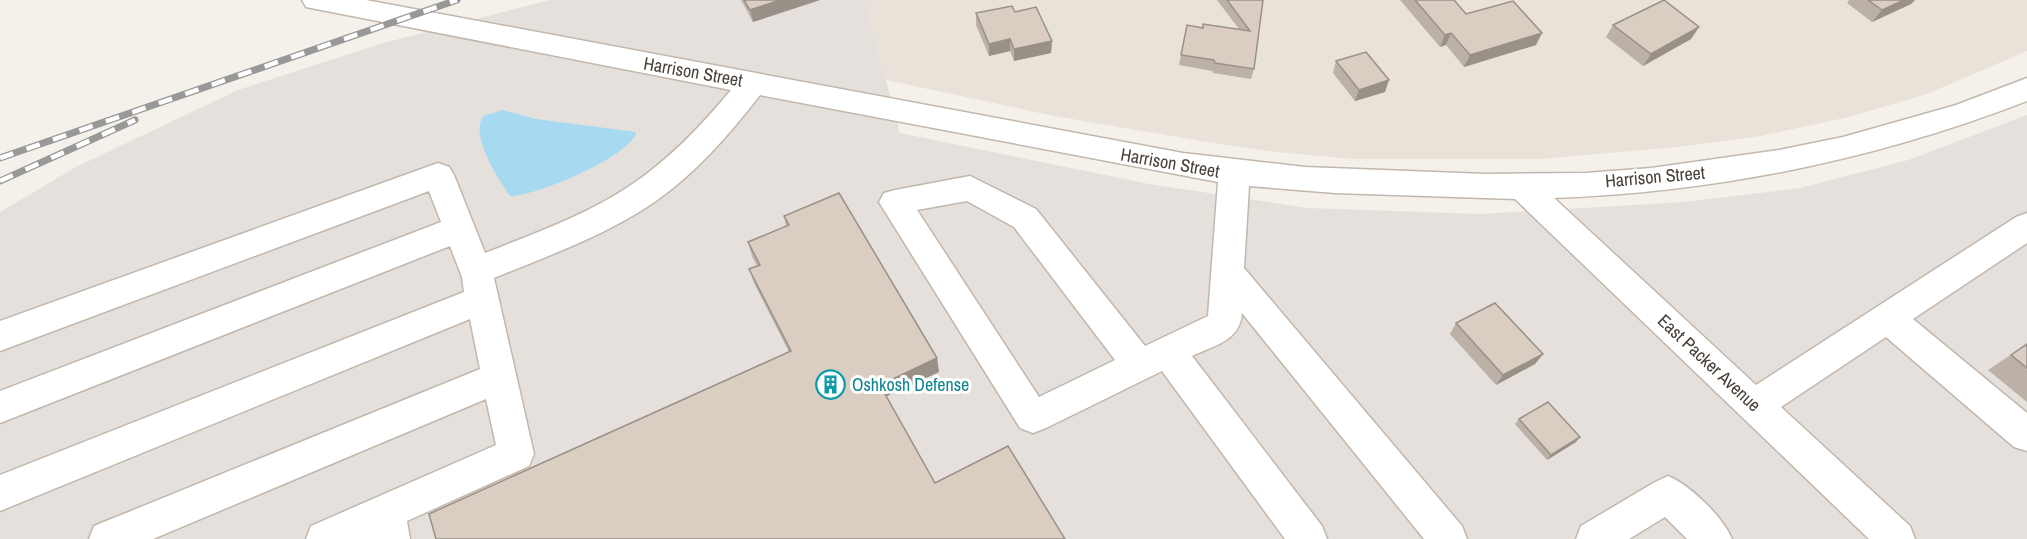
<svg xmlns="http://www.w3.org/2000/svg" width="2027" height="539" font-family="'Archivo Narrow',sans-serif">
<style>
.residential{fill:#e9e2d8}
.industrial{fill:#e5e0db}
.water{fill:#a7daf1}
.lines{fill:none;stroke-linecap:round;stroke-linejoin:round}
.minor-casing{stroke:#c1b7ac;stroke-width:3}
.minor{fill:#fff;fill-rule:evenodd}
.rail-casing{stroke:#989898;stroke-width:7}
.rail{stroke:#fff;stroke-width:4.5;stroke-dasharray:14;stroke-linecap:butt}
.wall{fill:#bbb1a7}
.shaded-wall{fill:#999088}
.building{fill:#dacec2;stroke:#999088;stroke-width:1.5}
.labels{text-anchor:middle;stroke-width:6;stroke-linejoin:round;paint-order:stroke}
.street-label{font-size:18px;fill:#494138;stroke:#fff}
.culture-label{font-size:18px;fill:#0d838f;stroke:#fff;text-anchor:start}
</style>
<rect width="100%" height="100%" fill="#f5f1ea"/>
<path class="residential" d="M 865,0 L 2027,0 L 2027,51 L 1927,94 L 1849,117 L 1761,136 L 1678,147 L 1541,159 L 1353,159 L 1276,152 L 1200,141 L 1049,115 L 886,80 Z"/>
<path class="industrial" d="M 549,0 L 865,0 L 900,133 L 1149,184 L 1308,208 L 1480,214 L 1684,202 L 1800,188 L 1908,160 L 2027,115 L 2027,539 L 0,539 L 0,212 L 76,167 L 238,90 L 380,44 Z"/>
<path class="water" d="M 502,110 L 536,119 L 636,132 C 634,155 532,198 510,196 C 498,178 470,137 483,116 Z"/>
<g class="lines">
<defs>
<path id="minor" d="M 302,0 L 366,0 L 1183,153 L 1305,167 L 1486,174 L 1586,173 L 1651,168 L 1779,150 L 1843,137 L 1956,105 L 2027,78 L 2027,101 C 1875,160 1717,192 1554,198 L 1756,385 L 2016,217 L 2027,213 L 2027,243 L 1913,319 L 2027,413 L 2027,451 L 2014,447 L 1886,337 L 1781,407 L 1910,526 L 1915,539 L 1869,539 L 1515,199 L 1335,193 L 1249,186 L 1244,268 L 1462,526 L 1467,539 L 1424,539 L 1242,313 C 1240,341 1215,345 1192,356 L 1322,526 L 1327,539 L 1285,539 L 1162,371 L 1046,428 L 1033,433 L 1020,428 L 879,202 L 884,193 L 895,190 L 970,176 L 1036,209 L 1145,346 L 1208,316 L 1218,182 L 760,95 C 729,135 695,174 653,203 C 604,236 548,256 494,278 L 534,454 L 529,466 L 407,521 L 410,539 L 306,539 L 311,526 L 496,445 L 486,399 L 153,539 L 89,539 L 94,526 L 480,369 L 470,319 L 0,511 L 0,475 L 464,292 L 462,277 L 450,246 L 0,423 L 0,391 L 441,222 L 429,191 L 0,351 L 0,321 L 438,163 L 449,167 L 454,175 L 485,253 C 535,233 587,215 631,185 C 670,159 702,125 731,90 L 316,9 L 306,7 ZM 967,201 L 1014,227 L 1115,360 L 1039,397 L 917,210 Z
M 1668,476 C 1690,485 1723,517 1732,539 L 1687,539 L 1665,517 L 1629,539 L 1576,539 L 1581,526 L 1655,482 Z"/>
</defs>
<use href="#minor" class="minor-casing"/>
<use href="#minor" class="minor"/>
<defs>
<path id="rail" d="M 0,158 L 457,0
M 0,181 L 135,120"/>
</defs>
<use href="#rail" class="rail-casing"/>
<use href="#rail" class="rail"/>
</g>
<path class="wall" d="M 741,0 L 820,0 L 753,22 Z
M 1217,0 L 1263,0 L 1254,69 L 1251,79 L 1213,73 L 1212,71 L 1179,65 L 1187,25 L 1203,28 L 1239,29 Z
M 1400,0 L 1454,0 L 1466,14 L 1536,45 L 1464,67 L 1446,45 L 1440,47 Z
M 1849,0 L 1915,0 L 1911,4 L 1872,22 L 1847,3 Z
M 1015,12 L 1052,41 L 1051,53 L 1014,61 L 1010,51 L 989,56 L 976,25 L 976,13 Z
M 1613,25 L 1699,27 L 1691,39 L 1643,66 L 1606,37 Z
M 1336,61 L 1385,92 L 1355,101 L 1333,73 Z
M 784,216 L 937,358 L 939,372 L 886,396 L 935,483 L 1065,539 L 436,539 L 789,352 L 754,283 L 749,269 L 757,266 L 752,256 L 748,242 L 786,226 Z
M 1456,323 L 1543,354 L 1535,364 L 1496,385 L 1450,334 Z
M 2027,344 L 2027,402 L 1988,370 Z
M 1519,419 L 1576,442 L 1547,460 L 1515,424 Z"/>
<path class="shaded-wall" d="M 780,0 L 820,0 L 753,22 L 750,10 Z
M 1904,0 L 1915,0 L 1911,4 L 1872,22 L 1882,10 Z
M 1699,27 L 1691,39 L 1643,66 L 1651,54 Z
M 1451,33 L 1446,45 L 1440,47 L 1445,35 Z
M 1542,33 L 1536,45 L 1464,67 L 1470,55 Z
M 1010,39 L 1010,51 L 989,56 L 989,44 Z
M 1052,41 L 1051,53 L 1014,61 L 1014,49 Z
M 1389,80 L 1385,92 L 1355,101 L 1359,90 Z
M 1543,354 L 1535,364 L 1496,385 L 1503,375 Z
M 937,358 L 939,372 L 883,398 L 880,385 Z
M 1580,437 L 1576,442 L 1547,460 L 1551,455 Z"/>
<path class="building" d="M 744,0 L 780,0 L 750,10 Z
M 1227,0 L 1263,0 L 1254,69 L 1215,63 L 1214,60 L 1181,55 L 1187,25 L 1203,28 L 1203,24 L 1250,31 Z
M 1415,0 L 1454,0 L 1466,14 L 1513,1 L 1542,33 L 1470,55 L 1451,33 L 1445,35 Z
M 1664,0 L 1699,27 L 1651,54 L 1613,25 Z
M 1868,0 L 1904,0 L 1882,10 Z
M 1012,6 L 1015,12 L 1036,7 L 1052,41 L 1014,49 L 1010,39 L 989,44 L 976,13 Z
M 1366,52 L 1389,80 L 1359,90 L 1336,61 Z
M 839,193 L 937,358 L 880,385 L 935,483 L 1008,446 L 1065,539 L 436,539 L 429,514 L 791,351 L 749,269 L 760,265 L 748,242 L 789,225 L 784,216 Z
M 1495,303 L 1543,354 L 1503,375 L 1456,323 Z
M 2027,344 L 2027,368 L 2011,355 Z
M 1548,402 L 1580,437 L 1551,455 L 1519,419 Z"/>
<defs>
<symbol id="building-ring" viewBox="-11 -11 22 22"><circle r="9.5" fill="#fff" stroke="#0f9aa8" stroke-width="1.5"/><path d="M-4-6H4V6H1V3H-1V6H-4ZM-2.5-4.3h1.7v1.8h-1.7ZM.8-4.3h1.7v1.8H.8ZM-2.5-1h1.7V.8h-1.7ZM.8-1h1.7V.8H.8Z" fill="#0f9aa8"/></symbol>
</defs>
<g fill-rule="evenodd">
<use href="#building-ring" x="814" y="368" width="33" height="33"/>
</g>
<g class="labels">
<g class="street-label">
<text transform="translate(693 72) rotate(10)" y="6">Harrison Street</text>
<text transform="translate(1170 163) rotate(10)" y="6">Harrison Street</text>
<text transform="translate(1655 177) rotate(-5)" y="6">Harrison Street</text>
<text transform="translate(1709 363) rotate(43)" y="6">East Packer Avenue</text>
</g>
<g class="culture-label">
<text x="852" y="391">Oshkosh Defense</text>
</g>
</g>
</svg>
